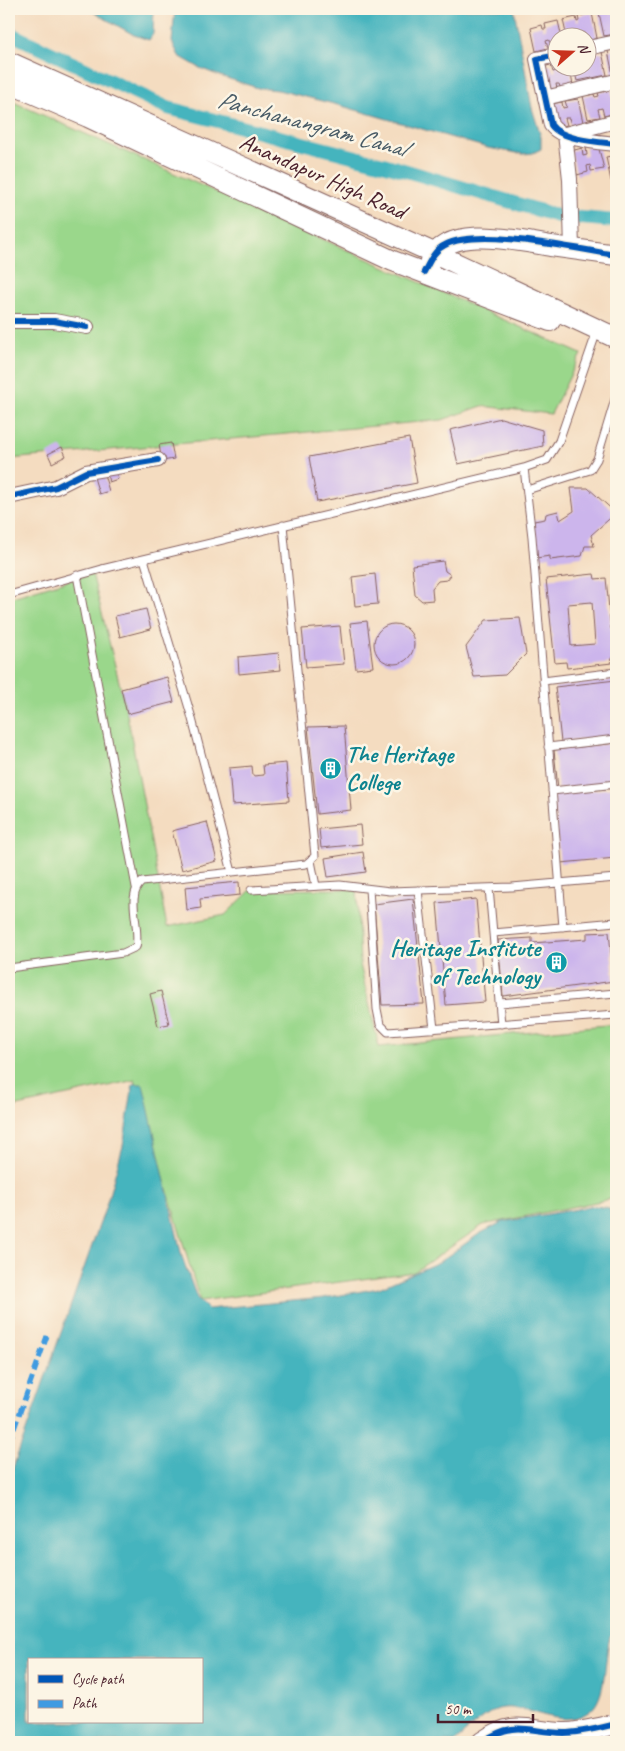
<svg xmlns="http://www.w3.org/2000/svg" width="625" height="1751" font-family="Caveat,sans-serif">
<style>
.garden{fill:#9ad78b;stroke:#727b5b}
.water{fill:#45b4be;stroke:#486a74;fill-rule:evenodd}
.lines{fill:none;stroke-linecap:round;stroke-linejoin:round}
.canal{stroke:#45b4be;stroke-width:14}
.building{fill:#ccb5ec;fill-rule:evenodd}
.lane-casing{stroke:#86615f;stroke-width:9}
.street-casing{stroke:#86615f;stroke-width:16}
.secondary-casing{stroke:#86615f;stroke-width:22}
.lane{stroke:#fff;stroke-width:7}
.street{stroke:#fff;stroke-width:14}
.secondary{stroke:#fff;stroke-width:20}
.quiet{stroke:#409be1;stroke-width:5;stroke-dasharray:10 5;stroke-linecap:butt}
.cycleway-casing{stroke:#fcf5e5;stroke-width:9}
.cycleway{stroke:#0057b8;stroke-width:6}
.labels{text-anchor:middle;stroke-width:5;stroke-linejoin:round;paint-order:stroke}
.street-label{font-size:24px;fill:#4a1f2b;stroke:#fcf5e5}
.culture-label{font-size:24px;font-weight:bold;fill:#0d838f;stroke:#fcf5e5;text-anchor:start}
.water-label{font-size:25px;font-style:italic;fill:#485b66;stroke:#fcf5e5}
</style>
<rect width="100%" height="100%" fill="#fcf5e5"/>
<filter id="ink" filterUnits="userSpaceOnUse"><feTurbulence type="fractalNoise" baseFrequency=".02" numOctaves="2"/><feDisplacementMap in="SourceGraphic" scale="10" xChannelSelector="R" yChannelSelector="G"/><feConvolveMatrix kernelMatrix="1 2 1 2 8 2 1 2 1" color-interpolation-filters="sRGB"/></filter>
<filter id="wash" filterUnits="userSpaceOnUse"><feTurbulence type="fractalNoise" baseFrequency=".0096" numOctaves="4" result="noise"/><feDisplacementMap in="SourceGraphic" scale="20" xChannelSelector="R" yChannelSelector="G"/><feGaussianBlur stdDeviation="1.12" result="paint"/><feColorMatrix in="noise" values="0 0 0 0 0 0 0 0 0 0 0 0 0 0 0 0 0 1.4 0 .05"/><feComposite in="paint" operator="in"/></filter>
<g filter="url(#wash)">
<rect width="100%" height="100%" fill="#f4dcc0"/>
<path class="garden" d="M 9,100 L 581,354 L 551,414 L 482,406 L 442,420 L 9,459 Z
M 92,573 L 127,714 L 167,927 L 225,915 L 251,890 L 357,889 L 360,964 L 379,1047 L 616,1024 L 616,1198 L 483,1225 L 414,1272 L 200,1301 L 135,1080 L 9,1108 L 9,598 Z"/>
<path class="water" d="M 88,9 L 154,9 L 153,34 L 149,40 L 134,35 Z
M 175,9 L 514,9 L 532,108 L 541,137 L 541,149 L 533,153 L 523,154 L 488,148 L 342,106 L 278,90 L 258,88 L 220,76 L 200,68 L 179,56 L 172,42 Z
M 133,1084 L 143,1084 L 182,1257 L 197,1298 L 208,1309 L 324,1298 L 379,1288 L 439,1262 L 479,1234 L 502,1222 L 595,1206 L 609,1208 L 616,1225 L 616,1625 C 601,1642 611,1695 590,1711 C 559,1734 521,1697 493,1711 C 481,1718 465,1732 455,1742 L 9,1742 L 9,1479 L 106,1206 L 123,1146 ZM 29,1660 L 201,1660 L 201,1722 L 29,1722 Z"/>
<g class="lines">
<path class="canal" d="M 9,33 L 168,108 L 383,164 L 558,216 L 616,221"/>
</g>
<g id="blocks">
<path class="building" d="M 611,10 L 611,14 L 616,13 L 616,25 L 614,26 L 616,34 L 604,36 L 599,13 Z
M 592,13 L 597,38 L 588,41 L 583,32 L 580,33 L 581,38 L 567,38 L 563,20 L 576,17 L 577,22 L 579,21 L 578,16 Z
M 558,21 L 562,38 L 558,38 L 558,46 L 551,48 L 549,40 L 546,41 L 548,48 L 536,51 L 531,28 L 542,25 L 543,29 L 546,29 L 545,24 Z
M 616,49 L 616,74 L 613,75 L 608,51 Z
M 602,52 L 607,75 L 577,81 L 574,68 L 588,68 L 588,55 Z
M 555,64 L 558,64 L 558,68 L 570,68 L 573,86 L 561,89 L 559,84 L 556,84 L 557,89 L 546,92 L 541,67 L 551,65 L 553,72 L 556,71 Z
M 611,90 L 616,113 L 604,116 L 602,108 L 598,109 L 600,117 L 588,119 L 583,96 L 594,94 L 595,97 L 599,96 L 598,93 Z
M 578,99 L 583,122 L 571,125 L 569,118 L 565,118 L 567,125 L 556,128 L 551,104 L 562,102 L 563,108 L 567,107 L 565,101 Z
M 598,145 L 604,169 L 591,171 L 590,165 L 587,166 L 588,172 L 577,175 L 571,151 L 582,148 L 583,156 L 587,155 L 586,147 Z
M 616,155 L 616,180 L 611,181 L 606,157 Z
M 501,418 L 542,430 L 543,446 L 458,464 L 450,430 Z
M 409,438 L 417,483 L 317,502 L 309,457 Z
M 171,443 L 174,459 L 162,461 L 159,445 Z
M 62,447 L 66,456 L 52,463 L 48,454 Z
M 115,469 L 118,479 L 109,482 L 106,471 Z
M 103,471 L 109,491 L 99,494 L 93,474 Z
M 571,488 L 588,488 L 616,513 L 591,535 L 594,546 L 585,546 L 582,556 L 550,560 L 550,556 L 536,558 L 534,521 L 545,519 L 546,514 L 558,511 L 560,520 L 574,511 Z
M 443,561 L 445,571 L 451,575 L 447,580 L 438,581 L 432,588 L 433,600 L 422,601 L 415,595 L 412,565 Z
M 375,574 L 378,604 L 355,606 L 352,577 Z
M 594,574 L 595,579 L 606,578 L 611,629 L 616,633 L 616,657 L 611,658 L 612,663 L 567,668 L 566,662 L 555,663 L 546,579 ZM 592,602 L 595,644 L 571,646 L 568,604 Z
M 146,609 L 151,629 L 120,637 L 115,616 Z
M 520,618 L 526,654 L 505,675 L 474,677 L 466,647 L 486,620 Z
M 367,621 L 373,667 L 356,669 L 350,623 Z
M374 644a20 20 0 1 1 40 0a20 20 0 1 1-40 0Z
M 340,626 L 344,664 L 306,667 L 302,629 Z
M 279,653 L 281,670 L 239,674 L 238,657 Z
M 167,677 L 174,702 L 127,714 L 121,689 Z
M 616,680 L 616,736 L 561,742 L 555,687 Z
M 344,726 L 351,810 L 317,814 L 308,727 Z
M 616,743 L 616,782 L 558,789 L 554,750 Z
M 286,763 L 289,801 L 232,805 L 229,768 L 252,766 L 253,776 L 264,775 L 263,765 Z
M 616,788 L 616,858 L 560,863 L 553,794 Z
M 207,822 L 217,861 L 182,870 L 172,831 Z
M 360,825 L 362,844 L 321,848 L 319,829 Z
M 363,852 L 366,872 L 328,877 L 325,858 Z
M 239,882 L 240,895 L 200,899 L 201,908 L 187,910 L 185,887 Z
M 413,899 L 424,1004 L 382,1005 L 374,904 Z
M 476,899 L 485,1002 L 446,1005 L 437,903 Z
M 609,932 L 614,981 L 503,996 L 498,940 L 532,938 L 532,943 L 587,939 L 587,933 Z
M 161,991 L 169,1024 L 158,1026 L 150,994 Z"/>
</g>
</g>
<g filter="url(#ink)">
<use href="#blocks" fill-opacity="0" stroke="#86615f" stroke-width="1"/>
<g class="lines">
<defs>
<path id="lane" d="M 524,468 L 532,537 L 563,927
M 527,490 L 590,470 L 597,459 L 616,396
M 144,559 L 191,715 L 232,872
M 77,575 L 136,887
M 9,595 L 102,569 L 524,468 L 547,460 L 559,441 L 597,331
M 543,681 L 616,672
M 548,747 L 616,739
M 552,791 L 616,784
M 311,861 L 316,886
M 489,888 L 501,1024
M 369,889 L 377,1009 L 380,1024 L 388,1032 L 616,1015
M 251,890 L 340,885 L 390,891 L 512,887 L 616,878
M 418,890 L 434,1029
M 493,933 L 616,922
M 9,968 L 123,953 L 136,947 C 141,927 125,895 142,882 L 306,864 L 315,856 L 283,525
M 500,1003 L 616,993"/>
<path id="street" d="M 588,48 L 616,42
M 558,55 L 537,59 L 551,125 C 561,140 599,142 616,144
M 545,98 L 616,81
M 572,249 L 570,179 L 565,134 L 616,121
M 9,321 L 54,321 L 87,327
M 9,497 L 56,487 L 86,472 L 158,460"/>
<path id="secondary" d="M 9,62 L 434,253 L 616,338
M 9,83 L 88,117 L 393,261 L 550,321
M 430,261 C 449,223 518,241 551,246 C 573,249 595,252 616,255
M 482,1742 C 515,1719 528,1732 563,1733 C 581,1733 599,1728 616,1724"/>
</defs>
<use href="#lane" class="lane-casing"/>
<use href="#street" class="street-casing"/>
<use href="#secondary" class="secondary-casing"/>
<use href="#lane" class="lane"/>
<use href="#street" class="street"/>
<use href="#secondary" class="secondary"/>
<path class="quiet" d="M 9,1443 L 47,1336"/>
<defs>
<path id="cycleway" d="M 558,55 L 537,59 L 551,125 C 561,140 599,142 616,144
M 424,272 C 430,261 434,250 445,245 C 479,227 576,249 616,255
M 9,321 L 54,321 L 87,327
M 9,497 L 56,487 L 86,472 L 158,460
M 482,1742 C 515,1719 528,1732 563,1733 C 581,1733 599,1728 616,1724"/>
</defs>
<use href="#cycleway" class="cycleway-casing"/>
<use href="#cycleway" class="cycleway"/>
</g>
</g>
<defs>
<symbol id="building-disc" viewBox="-11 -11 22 22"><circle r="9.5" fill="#0f9aa8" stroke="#fcf5e5"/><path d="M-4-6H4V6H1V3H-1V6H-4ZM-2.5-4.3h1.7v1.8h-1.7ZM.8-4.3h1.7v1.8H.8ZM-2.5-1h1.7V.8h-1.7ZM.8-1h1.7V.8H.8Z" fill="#fff"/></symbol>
</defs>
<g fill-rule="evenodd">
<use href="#building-disc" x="318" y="756" width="25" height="25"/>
<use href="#building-disc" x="544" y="950" width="25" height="25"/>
</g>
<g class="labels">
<g class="street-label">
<text transform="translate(323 176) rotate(24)" y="8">Anandapur High Road</text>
</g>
<g class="culture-label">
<text x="346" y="762">The Heritage<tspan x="346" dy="28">College</tspan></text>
<text x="540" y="956" text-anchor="end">Heritage Institute<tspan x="540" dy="28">of Technology</tspan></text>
</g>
<g class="water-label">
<text transform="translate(312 123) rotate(15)" y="9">Panchanangram Canal</text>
</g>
</g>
<rect width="625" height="1751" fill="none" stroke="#fcf5e5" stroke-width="30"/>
<rect x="28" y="1658" width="175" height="65" fill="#fcf5e5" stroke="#b59f9b"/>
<rect x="38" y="1675" width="25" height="8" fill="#0057b8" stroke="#b59f9b"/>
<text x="72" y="1684" font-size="15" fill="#4a1f2b">Cycle path</text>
<rect x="38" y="1700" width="25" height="8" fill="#409be1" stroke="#b59f9b"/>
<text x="72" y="1708" font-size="15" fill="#4a1f2b">Path</text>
<g transform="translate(572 52) rotate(70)"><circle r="24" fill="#fcf5e5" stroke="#b59f9b"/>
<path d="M0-4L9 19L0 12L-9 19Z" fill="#c8321e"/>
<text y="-8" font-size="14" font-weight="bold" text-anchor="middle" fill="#4a1f2b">N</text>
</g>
<path d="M438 1714v8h95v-8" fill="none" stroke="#4a1f2b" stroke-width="2.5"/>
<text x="445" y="1714" font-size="15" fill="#4a1f2b" stroke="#fcf5e5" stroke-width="4" paint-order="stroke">50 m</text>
</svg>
